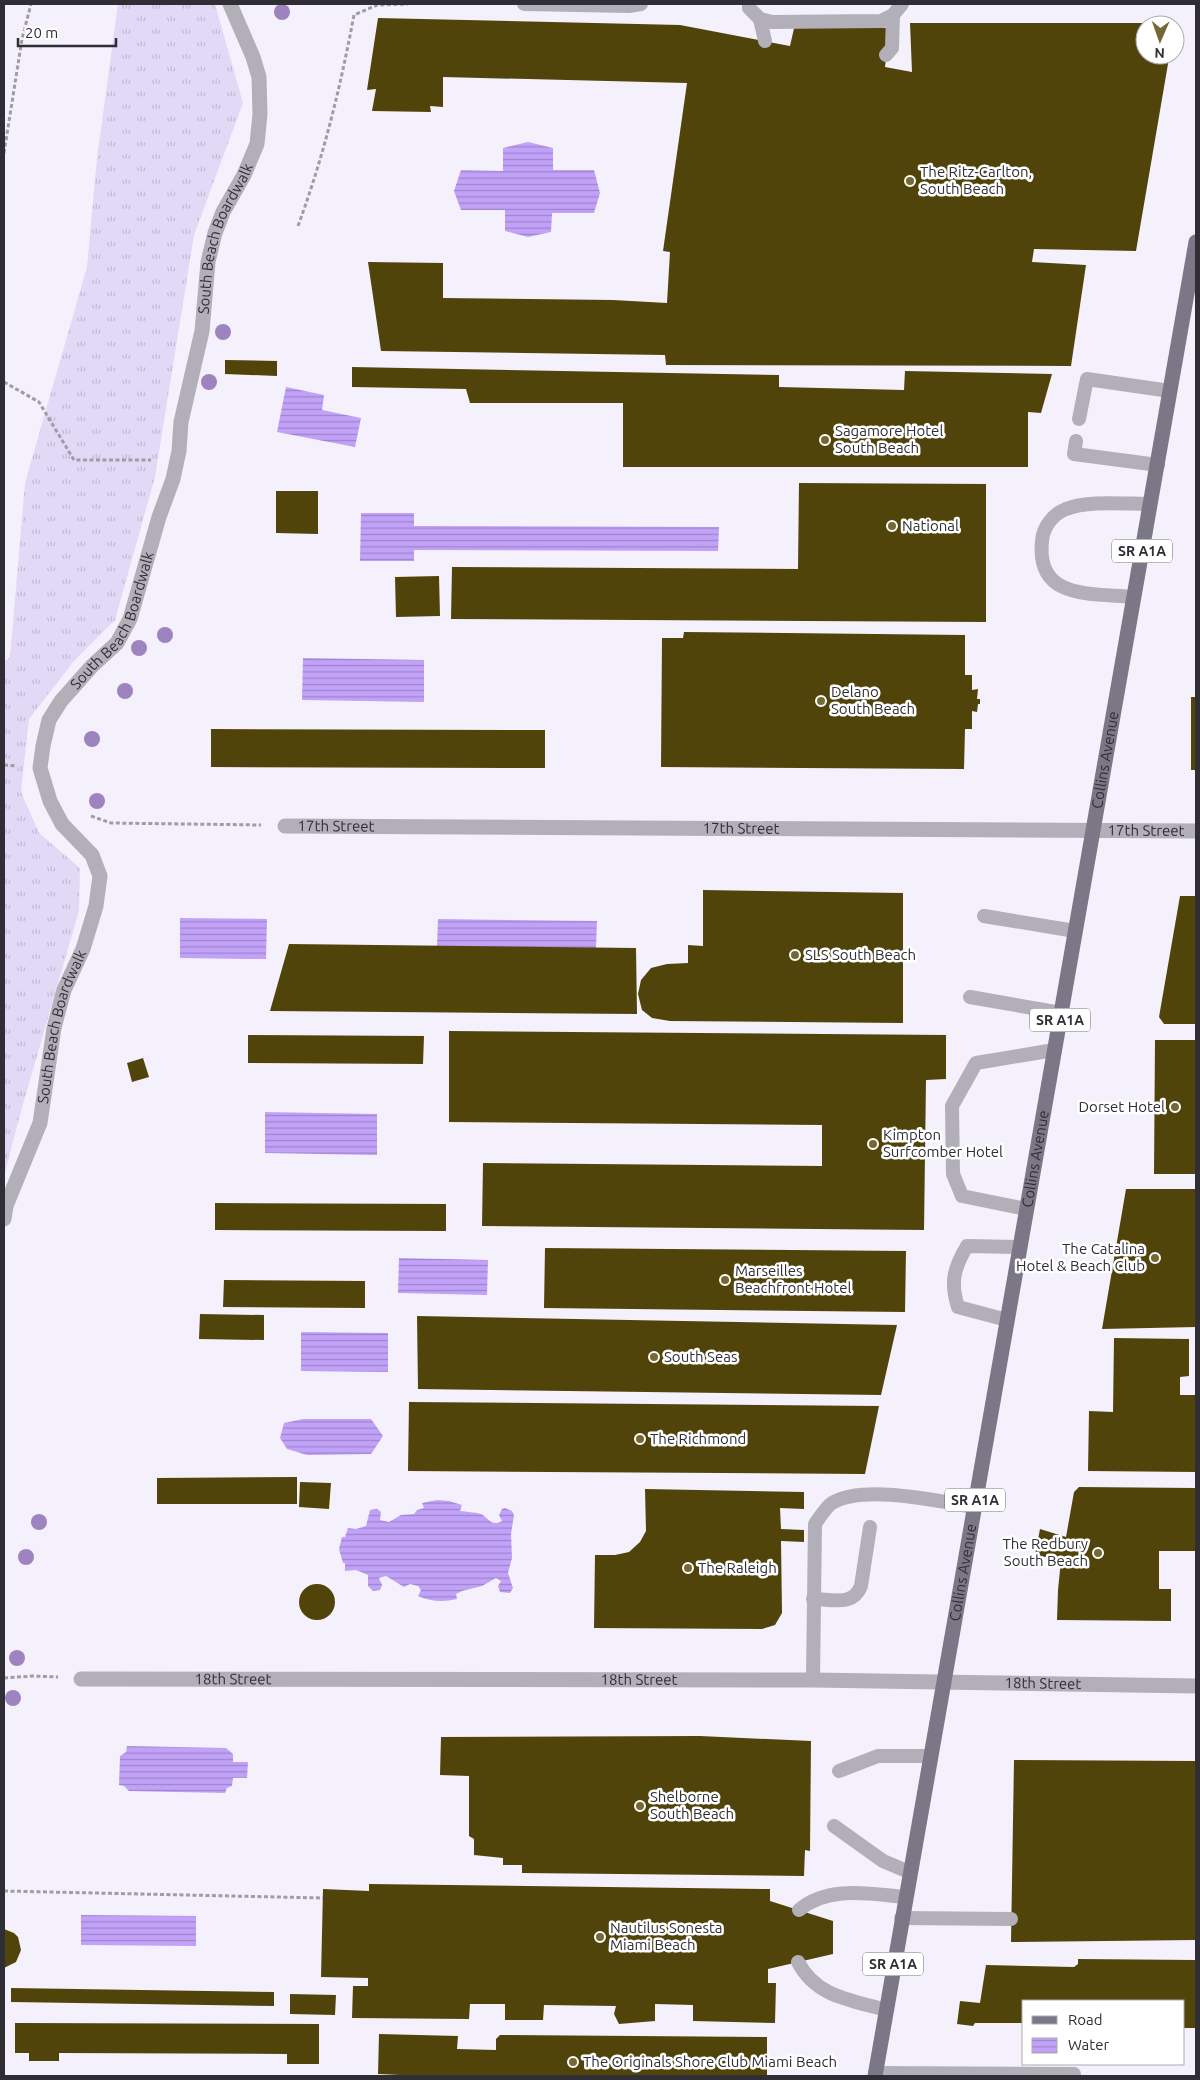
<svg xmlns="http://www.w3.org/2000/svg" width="1200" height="2080" font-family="Ubuntu,sans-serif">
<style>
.grass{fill:url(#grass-tufts)}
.water{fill:url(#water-rules)}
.building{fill:#51440a}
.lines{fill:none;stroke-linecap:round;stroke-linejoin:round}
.path{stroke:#9f9ca6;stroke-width:3;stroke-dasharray:4 2.5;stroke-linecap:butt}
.service{stroke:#b2afb8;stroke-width:14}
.pedestrian{stroke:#b2afb8;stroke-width:15}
.minor{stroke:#b2afb8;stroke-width:15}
.tertiary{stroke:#b2afb8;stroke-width:15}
.primary{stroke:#7c7786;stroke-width:15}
.tree{fill:#9d84bf}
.poi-dot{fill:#746835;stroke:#fff;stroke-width:2}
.labels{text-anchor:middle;stroke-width:5;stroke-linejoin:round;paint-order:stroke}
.shield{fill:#fff;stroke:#6e6d72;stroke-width:1}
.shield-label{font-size:14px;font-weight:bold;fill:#302e35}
.poi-label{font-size:15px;fill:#302e35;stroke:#fff;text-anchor:start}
.street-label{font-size:15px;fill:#302e35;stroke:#fff}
</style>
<defs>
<pattern id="grass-tufts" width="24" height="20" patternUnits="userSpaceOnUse" patternTransform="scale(1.25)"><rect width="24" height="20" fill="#e2d9f6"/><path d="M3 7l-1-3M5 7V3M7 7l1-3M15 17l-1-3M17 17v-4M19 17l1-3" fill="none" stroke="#c2bbd4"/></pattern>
<pattern id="water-rules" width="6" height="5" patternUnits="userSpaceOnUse" patternTransform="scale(1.25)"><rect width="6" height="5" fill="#c1a2f8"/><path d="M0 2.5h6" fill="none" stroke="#9d84ca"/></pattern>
</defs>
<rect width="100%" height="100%" fill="#f4f1fd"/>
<path class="grass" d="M 118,4 L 215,4 L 243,103 L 194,235 L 155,477 L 115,620 L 74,661 L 29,719 L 21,792 L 39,833 L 80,868 L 79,911 L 21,1111 L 4,1176 L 4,662 L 10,657 L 25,483 L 87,267 L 97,158 Z"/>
<path class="water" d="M 528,142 L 553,148 L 553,170 L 594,170 L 600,193 L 594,213 L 552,213 L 551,232 L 528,237 L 505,231 L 505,210 L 461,210 L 454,191 L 461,170 L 503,171 L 503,148 Z
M 286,387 L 324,395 L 322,410 L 361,418 L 355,447 L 277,432 Z
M 361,513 L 414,513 L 414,526 L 719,527 L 718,551 L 414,550 L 414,561 L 360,561 Z
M 303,658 L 424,660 L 424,702 L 302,700 Z
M 180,918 L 267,919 L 266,959 L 180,958 Z
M 438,919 L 597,921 L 596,948 L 437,947 Z
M 265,1112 L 377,1114 L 377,1155 L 265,1153 Z
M 399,1258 L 488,1260 L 487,1295 L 398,1293 Z
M 301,1332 L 388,1333 L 388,1372 L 301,1371 Z
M 303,1419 L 371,1419 L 383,1436 L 371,1454 L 307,1455 L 287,1449 L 280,1438 L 284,1423 Z
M 437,1500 L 449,1501 L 462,1505 L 460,1511 C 467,1512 474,1512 481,1514 C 489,1518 491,1527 502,1521 L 499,1515 L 502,1509 L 505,1508 L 512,1511 L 514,1515 L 511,1534 L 512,1558 L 508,1573 L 513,1588 L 510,1593 L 500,1592 L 498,1586 L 501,1581 L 496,1578 L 482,1586 L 462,1591 L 456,1594 L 457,1599 C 444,1602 431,1602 418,1596 L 421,1590 L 418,1586 L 410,1584 L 404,1587 L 386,1576 L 379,1578 L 382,1585 L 380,1590 L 373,1591 L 368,1586 L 368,1575 L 356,1570 L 345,1571 L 345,1563 L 343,1563 L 339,1549 L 342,1537 L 345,1537 L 348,1528 L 356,1529 L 366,1526 L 370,1510 L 377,1509 L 381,1512 L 380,1520 L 389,1522 L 401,1515 L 414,1514 L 417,1510 L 424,1508 L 422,1503 Z
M 127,1746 L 226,1748 L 233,1754 L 233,1762 L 248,1762 L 247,1778 L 233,1778 L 232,1786 L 227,1788 L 225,1793 L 129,1791 L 124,1786 L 119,1785 L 120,1756 L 126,1752 Z
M 81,1915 L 196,1916 L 196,1946 L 81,1945 Z"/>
<path class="building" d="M 378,18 L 680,25 L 790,46 L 795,24 L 890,28 L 885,67 L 912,72 L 910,23 L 1145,23 L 1145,55 L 1169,55 L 1169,58 L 1136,251 L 1034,249 L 1032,262 L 1086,265 L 1071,366 L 666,365 L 665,355 L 381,351 L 368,262 L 443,263 L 443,298 L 613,300 L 667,303 L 670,252 L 663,251 L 687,83 L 443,77 L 443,107 L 430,106 L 431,112 L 372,111 L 376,89 L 367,90 Z
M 225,360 L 277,361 L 277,376 L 225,374 Z
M 352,367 L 779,375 L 779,387 L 904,390 L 905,371 L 1052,374 L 1041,413 L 1028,412 L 1028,467 L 623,467 L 623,403 L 470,403 L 466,389 L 352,387 Z
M 799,483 L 986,484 L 986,622 L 451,619 L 452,567 L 798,569 Z
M 276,491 L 318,491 L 318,534 L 276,533 Z
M 439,576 L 440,616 L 396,617 L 395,577 Z
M 684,632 L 965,635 L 965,675 L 972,675 L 972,690 L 978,689 L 977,699 L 980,699 L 980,704 L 978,704 L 977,712 L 972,711 L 972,729 L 965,729 L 964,769 L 661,767 L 662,638 L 683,638 Z
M 1191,697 L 1196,697 L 1196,770 L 1191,770 Z
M 211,729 L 545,730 L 545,768 L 211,767 Z
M 703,890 L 903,893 L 903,1023 L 670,1021 L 652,1018 L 642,1010 L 638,994 L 641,980 L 651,968 L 667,964 L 688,963 L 688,945 L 703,946 Z
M 1180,896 L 1196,896 L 1196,1024 L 1164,1024 L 1159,1017 Z
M 289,944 L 636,948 L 637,1014 L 270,1011 Z
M 449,1031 L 946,1035 L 946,1079 L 926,1080 L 924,1230 L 482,1226 L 483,1163 L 822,1166 L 822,1125 L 449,1122 Z
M 248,1035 L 424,1036 L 423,1064 L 248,1063 Z
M 1155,1040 L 1196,1040 L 1196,1174 L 1154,1174 Z
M 143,1058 L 149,1077 L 132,1082 L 127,1063 Z
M 1126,1189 L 1196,1189 L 1196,1327 L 1102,1329 Z
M 215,1203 L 446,1204 L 446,1231 L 215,1230 Z
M 545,1248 L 906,1251 L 905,1312 L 544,1308 Z
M 224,1280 L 365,1281 L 365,1308 L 223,1307 Z
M 200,1314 L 264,1315 L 264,1340 L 199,1339 Z
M 417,1316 L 897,1325 L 881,1395 L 418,1389 Z
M 1114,1338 L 1189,1339 L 1189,1376 L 1180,1377 L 1180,1395 L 1196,1395 L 1196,1472 L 1088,1471 L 1089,1411 L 1113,1412 Z
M 409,1402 L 879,1406 L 865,1474 L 408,1471 Z
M 297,1477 L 297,1504 L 157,1504 L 157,1478 Z
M 300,1482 L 331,1483 L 329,1509 L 299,1507 Z
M 1079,1487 L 1196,1488 L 1196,1551 L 1159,1551 L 1159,1589 L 1171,1589 L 1171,1621 L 1057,1620 L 1058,1590 L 1061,1560 L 1035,1555 L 1040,1529 L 1066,1537 L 1074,1492 Z
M 645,1489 L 804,1492 L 804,1509 L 780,1508 L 781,1529 L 804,1530 L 804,1542 L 781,1541 L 782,1613 L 775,1625 L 762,1629 L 594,1628 L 595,1555 L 615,1555 L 629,1552 L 640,1542 L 646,1531 Z
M299 1602a18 18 0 1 1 36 0a18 18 0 1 1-36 0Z
M 700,1736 L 811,1741 L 810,1851 L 805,1850 L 804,1876 L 522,1873 L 522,1865 L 503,1865 L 503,1858 L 474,1855 L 474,1839 L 469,1836 L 469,1776 L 440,1775 L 441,1737 Z
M 1014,1760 L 1196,1761 L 1196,1940 L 1011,1942 Z
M 369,1884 L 770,1889 L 770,1901 L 833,1921 L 833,1954 L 768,1969 L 768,1983 L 776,1983 L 775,2023 L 693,2021 L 693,2005 L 655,2004 L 655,2021 L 619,2024 L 614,2014 L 616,2006 L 544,2005 L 543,2020 L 505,2020 L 505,2004 L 470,2004 L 469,2019 L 352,2018 L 353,1986 L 368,1986 L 368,1978 L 321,1977 L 323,1889 L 369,1891 Z
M 4,1929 L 14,1933 L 18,1937 L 21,1950 L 16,1962 L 4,1968 Z
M 1078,1959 L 1196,1960 L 1196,2028 L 1184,2028 L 1184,2001 L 1024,2001 L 1024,2023 L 975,2023 L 973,2026 L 957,2024 L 960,2001 L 980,2003 L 986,1965 L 1074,1967 L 1078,1964 Z
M 11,1988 L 274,1992 L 274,2006 L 11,2002 Z
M 290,1994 L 336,1995 L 335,2015 L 290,2014 Z
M 15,2023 L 319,2024 L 319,2064 L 287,2064 L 287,2054 L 59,2053 L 59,2061 L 29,2061 L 29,2053 L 15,2053 Z
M 379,2034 L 458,2036 L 457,2049 L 496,2050 L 496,2039 L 500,2035 L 767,2037 L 767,2076 L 400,2076 L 400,2075 L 378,2074 Z"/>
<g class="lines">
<path class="path" d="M 4,153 L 22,39 L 31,4
M 298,226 C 324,155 340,89 354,15 L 377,5 L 408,4
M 4,382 L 39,402 L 74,460 L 151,460
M 4,765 L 17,766
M 91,816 L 111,823 L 261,825
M 4,1678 L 33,1676 L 58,1677
M 4,1891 L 323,1898"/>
<path class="service" d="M 524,4 L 629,6 L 641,4
M 749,4 L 749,8 L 760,19 L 772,22 L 881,21 L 893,15 L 902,4
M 760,19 L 765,41
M 886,55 L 892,48 L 893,15
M 1079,419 L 1087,379 L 1170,391
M 1076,441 L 1074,454 L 1158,465
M 1134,597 C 1091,593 1036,600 1042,541 C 1043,527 1053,514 1066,509 C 1086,500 1127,504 1150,504
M 984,916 L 1075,931
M 970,997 L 1061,1013
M 1026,1209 L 962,1196 L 953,1174 L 952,1106 L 976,1063 L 1054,1050
M 1007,1320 L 958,1307 C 950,1282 954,1268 967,1246 L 1020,1247
M 813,1599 C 832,1599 853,1607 861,1586 L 870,1527
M 813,1680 L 815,1524 C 820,1517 826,1507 832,1503 C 864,1484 937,1501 974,1507
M 839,1771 L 878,1756 L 930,1756
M 834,1826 L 883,1861 L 909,1872
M 799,1910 C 828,1885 870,1894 905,1897
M 901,1918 L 1011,1919
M 798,1962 C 816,1997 851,2000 886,2010
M 875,2073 L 1074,2074"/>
<path class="pedestrian" id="s1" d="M 4,1219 L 6,1206 L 40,1123 L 54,1028 L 64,990 L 83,949 L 96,906 L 100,876 L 92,855 L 62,824 L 50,801 L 40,768 L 43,746 L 49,720 L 61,701 L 92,666 L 117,643 L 130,619 L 159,517 L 173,479 L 179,451 L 181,422 L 202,331 L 208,262 L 215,233 L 223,212 L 244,175 L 257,144 L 260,114 L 259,77 L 253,57 L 230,4"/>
<path class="minor" id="s2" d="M 81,1679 L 813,1680 L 1196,1686"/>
<path class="tertiary" id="s3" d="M 285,826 L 1196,831"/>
<path class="primary" id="s4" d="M 875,2076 L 1196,242"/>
</g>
<g class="tree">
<circle cx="282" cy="12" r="8"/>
<circle cx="223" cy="332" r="8"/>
<circle cx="209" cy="382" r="8"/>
<circle cx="165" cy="635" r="8"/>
<circle cx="139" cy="648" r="8"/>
<circle cx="125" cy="691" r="8"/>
<circle cx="92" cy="739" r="8"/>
<circle cx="97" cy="801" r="8"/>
<circle cx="39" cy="1522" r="8"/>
<circle cx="26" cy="1557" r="8"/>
<circle cx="17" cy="1658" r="8"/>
<circle cx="13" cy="1698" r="8"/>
</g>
<g class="poi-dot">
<circle cx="910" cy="181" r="5"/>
<circle cx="825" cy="440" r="5"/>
<circle cx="892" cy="526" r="5"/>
<circle cx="821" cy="701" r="5"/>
<circle cx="795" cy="955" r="5"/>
<circle cx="1175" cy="1107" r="5"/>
<circle cx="873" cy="1144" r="5"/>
<circle cx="1155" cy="1258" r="5"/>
<circle cx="725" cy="1280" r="5"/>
<circle cx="654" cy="1357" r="5"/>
<circle cx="640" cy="1439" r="5"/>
<circle cx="1098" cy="1553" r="5"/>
<circle cx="688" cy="1568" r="5"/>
<circle cx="640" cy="1806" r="5"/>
<circle cx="600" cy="1937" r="5"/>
<circle cx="573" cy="2062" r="5"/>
</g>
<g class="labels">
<g class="shield">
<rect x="1112" y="539.5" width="60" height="23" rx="4"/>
<rect x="1030" y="1008.5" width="60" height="23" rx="4"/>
<rect x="945" y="1488.5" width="60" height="23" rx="4"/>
<rect x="863" y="1952.5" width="60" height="23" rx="4"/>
</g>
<g class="shield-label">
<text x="1142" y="556">SR A1A</text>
<text x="1060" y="1025">SR A1A</text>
<text x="975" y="1505">SR A1A</text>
<text x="893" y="1969">SR A1A</text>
</g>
<g class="poi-label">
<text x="920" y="177">The Ritz-Carlton,<tspan x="920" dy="17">South Beach</tspan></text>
<text x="835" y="436">Sagamore Hotel<tspan x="835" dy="17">South Beach</tspan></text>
<text x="902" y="531">National</text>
<text x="831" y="697">Delano<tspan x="831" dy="17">South Beach</tspan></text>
<text x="805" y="960">SLS South Beach</text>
<text x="1165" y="1112" text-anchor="end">Dorset Hotel</text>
<text x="883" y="1140">Kimpton<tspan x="883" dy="17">Surfcomber Hotel</tspan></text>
<text x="1145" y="1254" text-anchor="end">The Catalina<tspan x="1145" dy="17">Hotel &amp; Beach Club</tspan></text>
<text x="735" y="1276">Marseilles<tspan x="735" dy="17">Beachfront Hotel</tspan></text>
<text x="664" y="1362">South Seas</text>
<text x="650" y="1444">The Richmond</text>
<text x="1088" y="1549" text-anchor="end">The Redbury<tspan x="1088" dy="17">South Beach</tspan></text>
<text x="698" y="1573">The Raleigh</text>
<text x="650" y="1802">Shelborne<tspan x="650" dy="17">South Beach</tspan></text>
<text x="610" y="1933">Nautilus Sonesta<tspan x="610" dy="17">Miami Beach</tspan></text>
<text x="583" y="2067">The Originals Shore Club Miami Beach</text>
</g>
<g class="street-label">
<text dy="5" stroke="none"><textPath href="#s1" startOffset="1058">South Beach Boardwalk</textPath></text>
<text dy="5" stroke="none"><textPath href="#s1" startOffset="654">South Beach Boardwalk</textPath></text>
<text dy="5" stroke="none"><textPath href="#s4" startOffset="1336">Collins Avenue</textPath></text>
<text dy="5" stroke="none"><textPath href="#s3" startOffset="51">17th Street</textPath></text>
<text dy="5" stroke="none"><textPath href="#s3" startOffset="456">17th Street</textPath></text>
<text dy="5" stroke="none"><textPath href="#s3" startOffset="861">17th Street</textPath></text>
<text dy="5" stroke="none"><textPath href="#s1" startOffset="202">South Beach Boardwalk</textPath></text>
<text dy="5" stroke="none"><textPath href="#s4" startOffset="931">Collins Avenue</textPath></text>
<text dy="5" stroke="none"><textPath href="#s4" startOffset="511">Collins Avenue</textPath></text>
<text dy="5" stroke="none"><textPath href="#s2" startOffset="152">18th Street</textPath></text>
<text dy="5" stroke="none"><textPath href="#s2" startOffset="558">18th Street</textPath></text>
<text dy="5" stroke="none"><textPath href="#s2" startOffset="962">18th Street</textPath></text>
</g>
</g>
<rect width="1200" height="2080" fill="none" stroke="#302e35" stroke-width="10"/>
<rect x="1022" y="2000" width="162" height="65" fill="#ffffff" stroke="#acabae"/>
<rect x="1032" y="2016" width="25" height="8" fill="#7c7786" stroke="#acabae"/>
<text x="1068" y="2025" font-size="15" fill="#302e35">Road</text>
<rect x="1032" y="2038" width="25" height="15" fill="url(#water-rules)" stroke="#acabae"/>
<text x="1068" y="2050" font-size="15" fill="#302e35">Water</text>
<g transform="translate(1160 40) rotate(182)"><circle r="24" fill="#ffffff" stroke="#acabae"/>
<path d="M0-4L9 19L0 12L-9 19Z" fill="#746835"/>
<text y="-8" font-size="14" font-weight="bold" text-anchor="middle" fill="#302e35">N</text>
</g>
<path d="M18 38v8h98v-8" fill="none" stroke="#302e35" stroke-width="2.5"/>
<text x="25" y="38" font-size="15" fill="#302e35" stroke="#ffffff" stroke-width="4" paint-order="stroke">20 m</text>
</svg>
